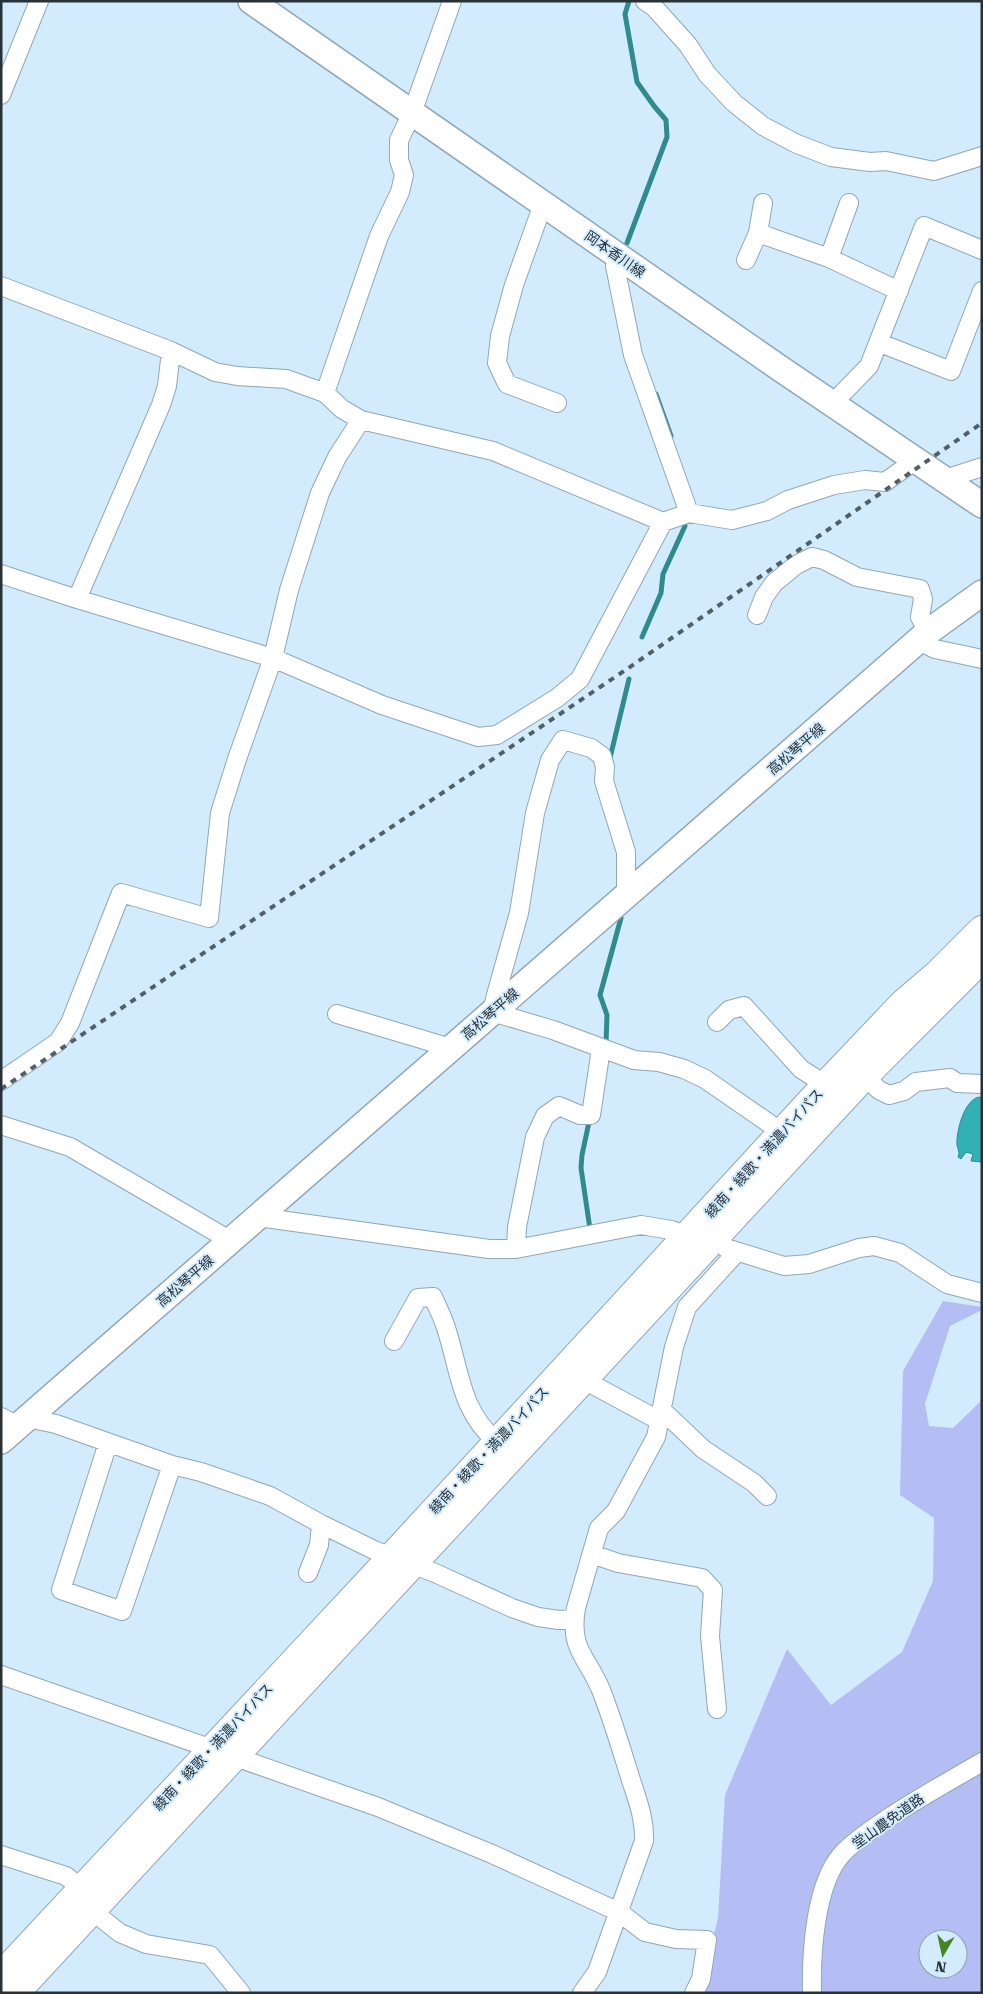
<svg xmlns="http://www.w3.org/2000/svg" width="983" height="1994" font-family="'Roboto Serif','Noto Sans JP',serif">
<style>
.green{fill:#b5bef4;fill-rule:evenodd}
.water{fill:#32b1b4;stroke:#2f8b8e}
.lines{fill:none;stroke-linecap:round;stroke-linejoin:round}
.stream{stroke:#2f8b8e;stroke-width:5}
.street-casing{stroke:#8fa7b6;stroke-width:20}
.secondary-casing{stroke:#8fa7b6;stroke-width:28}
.highway-casing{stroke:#8fa7b6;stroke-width:30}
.street{stroke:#fff;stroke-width:18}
.secondary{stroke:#fff;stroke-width:25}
.highway{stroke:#fff;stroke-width:28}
.rail{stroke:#515f67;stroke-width:4;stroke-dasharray:6 6;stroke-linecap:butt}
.labels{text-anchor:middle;stroke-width:4;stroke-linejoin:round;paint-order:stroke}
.street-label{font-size:14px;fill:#273137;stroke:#d3ecfd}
</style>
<rect width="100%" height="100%" fill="#d3ecfd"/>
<path class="green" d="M 943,1301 L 982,1307 L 982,1310 L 950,1326 L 925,1404 L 929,1426 L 953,1428 L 979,1403 L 982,1398 L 982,1993 L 699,1993 L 718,1918 L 725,1795 L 787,1649 L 831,1705 L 902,1652 L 933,1581 L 934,1518 L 900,1495 L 903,1371 ZM 928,1939 L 958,1939 L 958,1969 L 928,1969 Z"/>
<path class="water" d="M 979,1097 L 982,1098 L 982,1162 L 971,1161 L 973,1154 L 966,1152 L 961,1159 L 958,1157 C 960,1152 958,1150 957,1145 C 956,1132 964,1100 979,1097 Z"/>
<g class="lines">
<path class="stream" d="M 627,243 L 667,137 L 666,120 L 654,106 L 637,82 L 625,14 L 629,1
M 656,394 L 671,436
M 642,637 L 661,593 L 663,574 L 685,526
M 610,758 L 629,679
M 606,1044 L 607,1015 L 600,995 L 621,918
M 589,1122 L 582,1155 L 581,1168 L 590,1229"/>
<defs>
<path id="street" d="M 645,1 L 654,7 L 688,45 L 707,74 L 734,103 L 763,126 L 797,144 L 831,157 L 870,162 L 886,161 L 934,171 L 982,156
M 1,95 L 39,1
M 543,204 L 514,285 L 500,336 L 497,363 L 507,384 L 557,403
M 758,233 L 829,258 L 899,291
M 619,256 L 615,266 L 633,355 L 689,513
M 829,258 L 849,203
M 746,260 L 758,233 L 763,203
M 1,286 L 171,351 L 215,372 L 237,376 L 286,379 L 325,393 L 342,409 L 361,420 L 493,451 L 663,522
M 880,343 L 951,371 L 982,291
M 325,393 L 379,236 L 400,192 L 404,175 L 399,160 L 399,140 L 412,113 L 452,1
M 832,404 L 869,366 L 924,226 L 982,250
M 945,479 L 982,467
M 1,574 L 77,599 L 273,658 L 382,705 L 478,737 L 497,735 L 557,698 L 580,679 L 663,522 L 689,513 L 732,520 L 767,511 L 788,500 L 834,485 L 865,480 L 885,482 L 916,460
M 77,599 L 161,405 L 167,386 L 171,351
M 757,615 L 764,597 L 774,583 L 796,565 L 812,557 L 824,560 L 857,577 L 920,589 L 923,599 L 920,617 L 928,632
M 919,641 L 935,649 L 982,659
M 626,896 L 626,852 L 604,781 L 605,767 L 602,756 L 591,748 L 563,740 L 550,760 L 535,813 L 519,913 L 496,995 L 492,1012 L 553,1030 L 634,1060 L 659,1062 L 684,1069 L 705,1079 L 783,1133
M 337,1014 L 451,1048
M 717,1022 L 729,1010 L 744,1006 L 801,1069 L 826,1085 L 864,1076 L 879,1090 L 889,1095 L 904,1091 L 916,1082 L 950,1078 L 957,1083 L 982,1084
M 1,1081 L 58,1042 L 70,1023 L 121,893 L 209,918 L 220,813 L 237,759 L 273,658 L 289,590 L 320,493 L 337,457 L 361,420
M 1,1125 L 70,1147 L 231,1241
M 258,1217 L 489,1249 L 516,1249 L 641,1225 L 671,1230 L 696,1239
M 726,1248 L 784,1266 L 809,1264 L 859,1248 L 874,1246 L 900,1253 L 947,1284 L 982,1293
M 516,1249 L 517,1227 L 535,1137 L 545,1116 L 559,1106 L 580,1115 L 591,1115 L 601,1049
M 394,1341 L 418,1298 L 433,1297 C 437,1306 442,1316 445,1325 C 460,1368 459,1410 497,1442
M 584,1380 L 660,1421
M 662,1410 L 703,1449 L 754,1483 L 767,1496
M 1,1417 L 18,1426
M 27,1418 L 56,1424 L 172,1465 L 201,1472 L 270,1496 L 321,1524 L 376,1551 L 435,1573 L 512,1608 L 538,1617 L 559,1620 L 574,1619
M 108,1443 L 61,1590 L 122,1611 L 172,1465
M 592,1554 L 618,1563 L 702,1578 L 713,1590 L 710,1636 L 717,1709
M 308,1573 L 319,1545 L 321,1524
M 1,1675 L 378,1807 L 492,1854 L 619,1912 L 645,1932 L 676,1939 L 707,1940 L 701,1979 L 694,1993
M 1,1855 L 66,1876 L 81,1888 L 92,1911 L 120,1933 L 146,1944 L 210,1955 L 241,1993
M 582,1993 L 597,1972 L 644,1841 C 645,1818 637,1799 630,1777 C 621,1748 612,1718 601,1690 C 587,1656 569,1650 576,1608 L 599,1528 L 616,1511 L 656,1437 L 674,1347 L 687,1307 L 737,1252
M 812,1993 C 811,1953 815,1884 842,1854 C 856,1839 874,1828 890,1817 C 920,1797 951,1780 982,1762"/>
<path id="secondary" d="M 251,1 L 778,367 L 982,505
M 1,1441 L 928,632 L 982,593"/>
<path id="highway" d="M 1,1976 L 392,1557 L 826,1085 L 903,1004 L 937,975 L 982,930
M 15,1993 L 864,1076 L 982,958"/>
</defs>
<use href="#street" class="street-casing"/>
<use href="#secondary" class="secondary-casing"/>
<use href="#highway" class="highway-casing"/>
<use href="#street" class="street"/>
<use href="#secondary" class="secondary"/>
<use href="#highway" class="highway"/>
<path class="rail" d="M 1,1089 L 627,669 L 982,423"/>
</g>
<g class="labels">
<g class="street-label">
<text transform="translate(615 254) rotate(35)" y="5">岡本香川線</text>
<text transform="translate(796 749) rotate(-41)" y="5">高松琴平線</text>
<text transform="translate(490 1014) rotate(-41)" y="5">高松琴平線</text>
<text transform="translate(764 1153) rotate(-48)" y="5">綾南・綾歌・満濃バイパス</text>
<text transform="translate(185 1281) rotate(-41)" y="5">高松琴平線</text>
<text transform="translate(489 1450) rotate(-47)" y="5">綾南・綾歌・満濃バイパス</text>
<text transform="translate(213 1747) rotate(-47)" y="5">綾南・綾歌・満濃バイパス</text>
<text transform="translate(888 1821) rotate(-35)" y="5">堂山農免道路</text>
</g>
</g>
<rect width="983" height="1994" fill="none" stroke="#273137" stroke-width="5"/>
<g transform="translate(943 1954) rotate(189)"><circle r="24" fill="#d3ecfd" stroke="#8ea1ae"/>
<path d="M0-4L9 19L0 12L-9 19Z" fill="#468524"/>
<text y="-8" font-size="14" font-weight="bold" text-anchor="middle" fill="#273137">N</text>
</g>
</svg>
